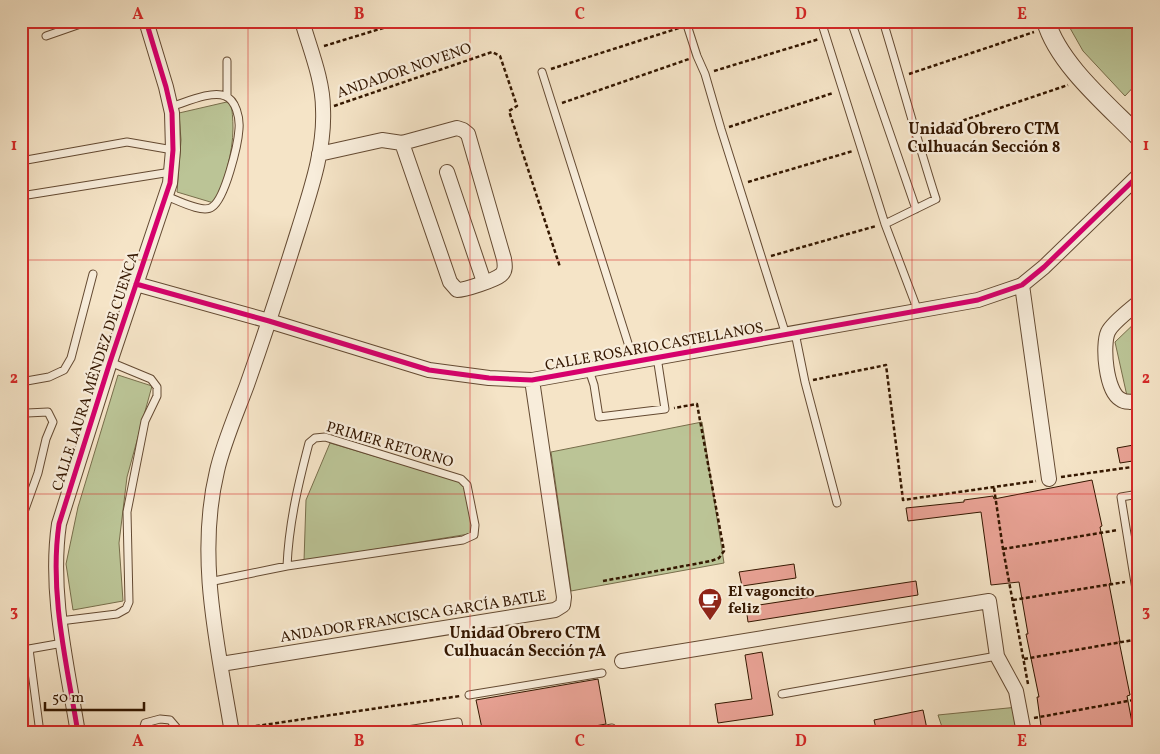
<svg xmlns="http://www.w3.org/2000/svg" width="1160" height="754" font-family="Vollkorn,serif">
<style>
.green{fill:#bbc496;stroke:#786e4b}
.building{fill:#eaa396;stroke:#341700}
.lines{fill:none;stroke-linecap:round;stroke-linejoin:round}
.service-casing{stroke:#644a32;stroke-width:9}
.minor-casing{stroke:#644a32;stroke-width:16}
.tertiary-casing{stroke:#644a32;stroke-width:20}
.path{stroke:#341700;stroke-width:2.5;stroke-dasharray:4 2.5;stroke-linecap:butt}
.service{stroke:#f8eddb;stroke-width:7}
.minor{stroke:#f8eddb;stroke-width:14}
.tertiary{stroke:#f8eddb;stroke-width:18}
.cycleway-casing{stroke:#f8eddb;stroke-width:8}
.cycleway{stroke:#d6006c;stroke-width:5}
.grid{fill:none;stroke:#d62828;stroke-width:1;stroke-opacity:0.55}
.labels{text-anchor:middle;stroke-width:4.5;stroke-linejoin:round;paint-order:stroke}
.street-label{font-size:15px;fill:#341700;stroke:#f8eddb}
.poi-label{font-size:15px;font-weight:bold;fill:#341700;stroke:#f8eddb;text-anchor:start}
.neighbourhood-label{font-size:16px;font-weight:bold;fill:#341700;stroke:#f8eddb}
.neatline{fill:none;stroke:#d62828;stroke-width:2}
.grid-label{font-size:16px;text-anchor:middle;font-weight:bold;fill:#d62828}
</style>
<rect width="100%" height="100%" fill="#f5e4c7"/>
<filter id="stains"><feTurbulence type="fractalNoise" baseFrequency=".004" numOctaves="4"/><feColorMatrix values="0 0 0 0 .2 0 0 0 0 .09 0 0 0 0 .02 0 0 0 .5 -.17"/></filter>
<radialGradient id="worn" r=".72"><stop offset=".6" stop-color="#630" stop-opacity="0"/><stop offset="1" stop-color="#630" stop-opacity=".3"/></radialGradient>
<path class="green" d="M 1066,21 L 1139,21 L 1139,81 L 1125,96 L 1083,51 Z
M 231,101 C 232,110 233,119 233,128 C 233,154 224,179 217,204 L 177,192 L 181,140 L 179,113 Z
M 1139,319 L 1139,393 L 1127,396 L 1115,342 Z
M 118,375 L 152,386 L 127,477 L 119,543 L 123,601 L 73,610 L 66,564 L 78,507 Z
M 702,422 L 724,563 L 571,591 L 551,452 Z
M 330,443 L 465,483 L 475,533 L 304,561 L 306,500 Z
M 1018,707 L 1020,733 L 944,733 L 938,715 Z"/>
<path class="building" d="M 1139,444 L 1139,460 L 1120,463 L 1117,448 Z
M 1092,480 L 1102,526 L 1100,527 L 1111,583 L 1109,584 L 1120,641 L 1119,641 L 1130,695 L 1127,696 L 1134,733 L 1114,733 L 1112,726 L 1080,733 L 1042,733 L 1037,697 L 1039,697 L 1026,634 L 1028,634 L 1019,582 L 991,585 L 981,512 L 908,521 L 906,508 L 964,502 L 964,500 L 993,496 L 994,499 Z
M 794,564 L 796,578 L 742,586 L 739,572 Z
M 916,581 L 918,595 L 748,622 L 746,607 Z
M 762,652 L 773,715 L 718,723 L 715,704 L 752,699 L 745,655 Z
M 598,679 L 606,724 L 584,728 L 580,733 L 483,733 L 476,700 Z
M 923,710 L 927,729 L 909,733 L 877,733 L 874,720 Z"/>
<g class="lines">
<defs>
<path id="service" d="M 821,21 L 885,224 L 918,311
M 851,21 L 916,209
M 883,21 C 901,80 917,140 936,199 L 885,224
M 687,25 L 697,56 L 705,74 L 721,129 L 786,335
M 46,36 L 89,21
M 542,72 L 634,362
M 227,96 L 227,61
M 21,161 L 127,142 L 173,150
M 21,196 L 171,172
M 166,196 C 177,200 203,214 212,207 C 225,199 238,145 239,129 C 240,118 236,100 225,96 C 212,90 184,103 170,107
M 795,333 L 805,382 L 837,503
M 589,370 L 594,385 L 599,417 L 665,409 L 657,357
M 21,382 L 49,377 L 64,370 L 71,358 L 93,274
M 21,417 L 27,413 L 48,412 L 53,422 L 46,439 L 38,473 L 24,512 L 21,533
M 1139,494 L 1121,497 L 1139,608
M 209,582 L 287,566 L 463,540 L 474,535 L 475,525 L 467,485 L 461,479 L 325,437 L 315,438 L 309,443 C 298,485 289,523 287,566
M 60,621 L 117,614 L 126,609 L 129,602 L 127,512 L 145,421 L 157,396 L 157,387 L 151,379 L 110,362
M 29,649 L 63,643
M 21,651 L 29,649 L 40,733
M 782,694 L 997,656
M 469,695 L 602,673
M 142,733 L 145,723 L 160,719 L 170,720 L 176,727 L 177,733
M 401,733 L 401,731 L 458,722 L 460,733
M 585,733 L 612,728"/>
<path id="minor" d="M 319,154 L 382,140 L 402,143 L 457,128 L 463,130 L 468,134 L 504,259 C 505,265 506,271 501,275 C 495,280 465,290 457,290 L 450,282 L 402,143
M 447,172 L 484,282
M 136,284 L 269,321 L 429,370 L 489,378 L 532,380 L 978,300 L 1022,285 L 1044,267 L 1139,175
M 1022,285 L 1049,479
M 1139,302 C 1131,309 1112,323 1108,332 C 1102,345 1106,391 1120,399 C 1125,403 1132,402 1139,401
M 622,661 L 989,601 L 997,656 L 1016,691 L 1024,733
M 221,664 L 555,610 L 563,605 L 564,597 L 532,380
M 78,733 C 67,665 49,593 59,524 L 110,362 L 170,183 L 173,150 L 172,113 L 166,87 L 146,21
M 232,733 C 218,647 196,558 217,471 C 223,444 237,412 247,385 C 265,334 282,282 298,231 C 310,192 325,150 323,109 C 323,80 310,49 302,21"/>
<path id="tertiary" d="M 1046,21 C 1058,64 1109,106 1139,137"/>
</defs>
<use href="#service" class="service-casing"/>
<use href="#minor" class="minor-casing"/>
<use href="#tertiary" class="tertiary-casing"/>
<path class="path" d="M 324,46 L 406,21
M 551,69 L 679,28
M 714,71 L 819,39
M 909,74 L 1034,32
M 562,103 L 689,59
M 334,106 L 492,52 L 500,56 L 517,106 L 509,111 L 560,267
M 729,127 L 833,93
M 926,133 L 1068,85
M 748,182 L 853,151
M 771,256 L 876,226
M 813,380 L 886,365 L 903,500 L 1036,481
M 1061,477 L 1139,466
M 994,488 L 1003,549 L 1028,684
M 1003,549 L 1118,530
M 603,581 L 711,561 L 719,558 L 724,551 L 697,404 L 674,408
M 1013,600 L 1125,582
M 1024,659 L 1139,639
M 1034,718 L 1139,699
M 243,728 L 460,696"/>
<use href="#service" class="service"/>
<use href="#minor" class="minor"/>
<use href="#tertiary" class="tertiary"/>
<defs>
<path id="cycleway" d="M 136,284 L 269,321 L 429,370 L 489,378 L 532,380 L 978,300 L 1022,285 L 1044,267 L 1139,175
M 78,733 C 67,665 49,593 59,524 L 110,362 L 170,183 L 173,150 L 172,113 L 166,87 L 146,21"/>
</defs>
<use href="#cycleway" class="cycleway-casing"/>
<use href="#cycleway" class="cycleway"/>
</g>
<path class="grid" d="M 248,21 L 248,733M 470,21 L 470,733M 690,21 L 690,733M 912,21 L 912,733M 21,260 L 1139,260M 21,494 L 1139,494"/>
<defs>
<symbol id="cafe-pin" viewBox="-11 -11 22 30"><path d="M0 17L-7.5 6A9.5 9.5 0 1 1 7.5 6Z" fill="#8f2418" stroke="#f8eddb"/><path d="M-5.5-4.5H6V0H3Q3 3.5 0 3.5H-2.5Q-5.5 3.5-5.5 0ZM3-3.2v2h1.7v-2ZM-6 4.5H4V6H-6Z" fill="#fff"/></symbol>
</defs>
<g fill-rule="evenodd">
<use href="#cafe-pin" x="696" y="586" width="28" height="38"/>
</g>
<g class="labels">
<g class="street-label">
<text transform="translate(404 70) rotate(-19)" y="5">ANDADOR NOVENO</text>
<text transform="translate(654 346) rotate(-10)" y="5">CALLE ROSARIO CASTELLANOS</text>
<text transform="translate(95 371) rotate(-72)" y="5">CALLE LAURA MÉNDEZ DE CUENCA</text>
<text transform="translate(390 444) rotate(16)" y="5">PRIMER RETORNO</text>
<text transform="translate(413 616) rotate(-9)" y="5">ANDADOR FRANCISCA GARCÍA BATLE</text>
</g>
<g class="poi-label">
<text x="728" y="596">El vagoncito<tspan x="728" dy="17">feliz</tspan></text>
</g>
<g class="neighbourhood-label">
<text x="984" y="134">Unidad Obrero CTM<tspan x="984" dy="18">Culhuacán Sección 8</tspan></text>
<text x="525" y="638">Unidad Obrero CTM<tspan x="525" dy="18">Culhuacán Sección 7A</tspan></text>
</g>
</g>
<rect width="1160" height="754" fill="none" stroke="#f5e4c7" stroke-width="55"/>
<path d="M45 702v8h99v-8" fill="none" stroke="#341700" stroke-width="2.5"/>
<text x="52" y="702" font-size="15" fill="#341700" stroke="#f8eddb" stroke-width="4" paint-order="stroke">50 m</text>
<rect x="28" y="28" width="1104" height="698" class="neatline"/>
<g class="grid-label">
<text x="138" y="19">A</text>
<text x="359" y="19">B</text>
<text x="580" y="19">C</text>
<text x="801" y="19">D</text>
<text x="1022" y="19">E</text>
<text x="14" y="150">1</text>
<text x="1146" y="150">1</text>
<text x="14" y="383">2</text>
<text x="1146" y="383">2</text>
<text x="14" y="616">3</text>
<text x="1146" y="616">3</text>
<text x="138" y="746">A</text>
<text x="359" y="746">B</text>
<text x="580" y="746">C</text>
<text x="801" y="746">D</text>
<text x="1022" y="746">E</text>
</g>
<rect width="100%" height="100%" filter="url(#stains)"/>
<rect width="100%" height="100%" fill="url(#worn)"/>
</svg>
